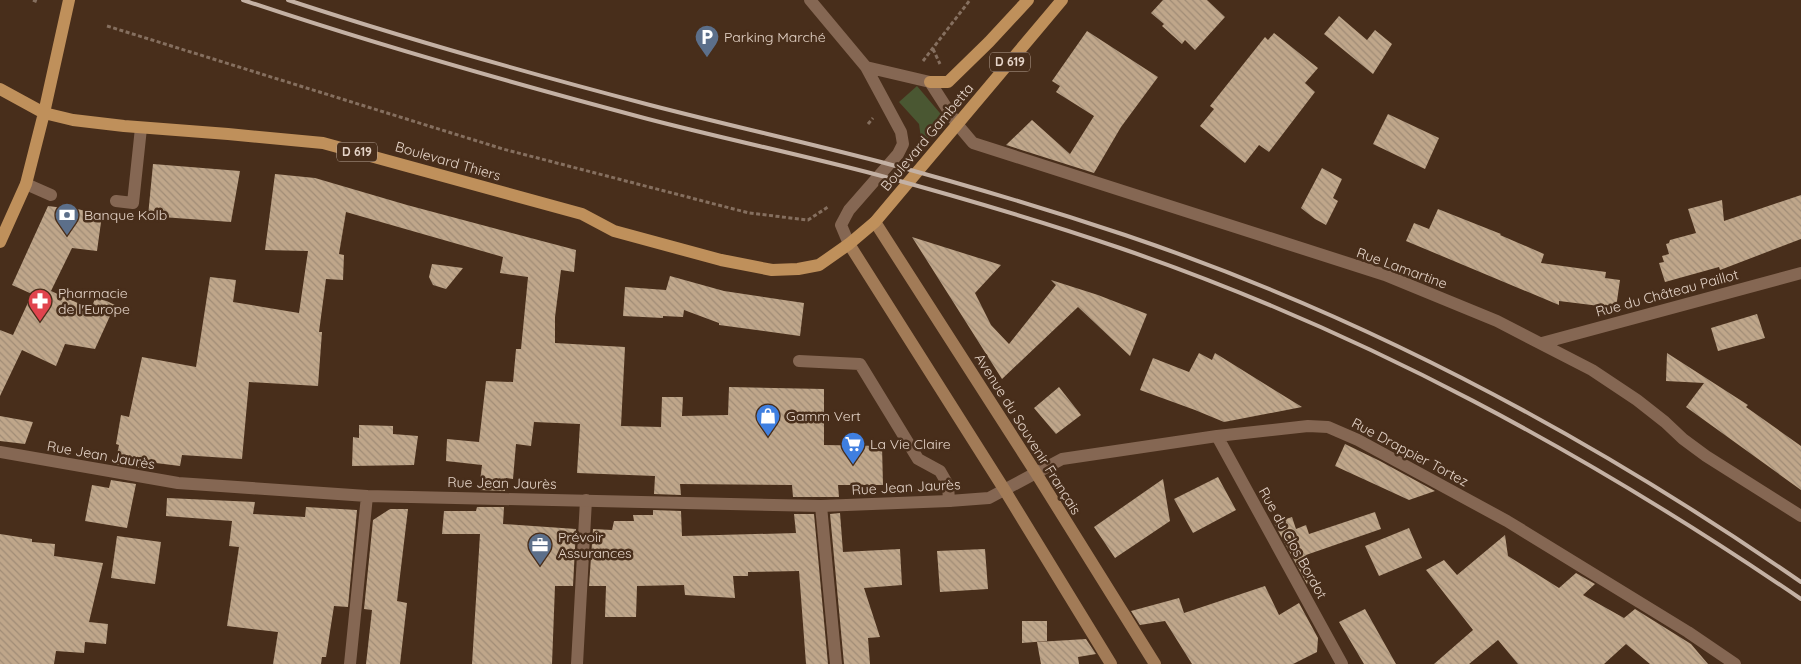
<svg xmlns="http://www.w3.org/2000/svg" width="1801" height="664" font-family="Quicksand,sans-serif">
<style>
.grass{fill:#4a5732}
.building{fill:url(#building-back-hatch)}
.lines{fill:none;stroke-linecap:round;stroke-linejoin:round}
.path{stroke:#856f5f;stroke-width:3;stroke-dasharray:4 2.5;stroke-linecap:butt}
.lane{stroke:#856753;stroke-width:12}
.street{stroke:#856753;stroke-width:12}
.secondary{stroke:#a27b57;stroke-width:12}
.primary{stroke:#bf905b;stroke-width:12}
.rail{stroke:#c4b1a4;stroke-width:4}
.labels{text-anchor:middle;stroke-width:5;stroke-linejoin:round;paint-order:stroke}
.shield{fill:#482e1b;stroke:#b6a294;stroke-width:1}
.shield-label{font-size:12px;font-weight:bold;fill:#e5d4c8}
.poi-label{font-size:14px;fill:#e5d4c8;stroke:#482e1b;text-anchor:start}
.street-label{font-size:14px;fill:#e5d4c8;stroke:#482e1b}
</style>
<defs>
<pattern id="building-back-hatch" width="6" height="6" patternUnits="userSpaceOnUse" patternTransform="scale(1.25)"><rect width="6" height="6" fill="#bfa68a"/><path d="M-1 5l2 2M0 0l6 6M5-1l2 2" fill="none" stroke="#a08c76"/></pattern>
</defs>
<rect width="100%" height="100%" fill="#482e1b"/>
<path class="grass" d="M 917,86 L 945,119 L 922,145 L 919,124 L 899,102 Z"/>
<path class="building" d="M 1163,0 L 1207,0 L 1225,17 L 1195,50 L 1185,40 L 1182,44 L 1162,26 L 1164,24 L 1151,13 Z
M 1339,16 L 1367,40 L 1375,30 L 1392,44 L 1373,74 L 1324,34 Z
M 1087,31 L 1158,77 L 1121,127 L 1094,173 L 1006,145 L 1032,120 L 1070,154 L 1094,116 L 1056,92 L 1060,86 L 1052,81 Z
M 1274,33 L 1318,68 L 1305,83 L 1315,92 L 1269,152 L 1259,145 L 1245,163 L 1200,126 L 1214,109 L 1210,106 L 1265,37 L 1268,40 Z
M 1388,114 L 1439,138 L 1425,169 L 1373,144 Z
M 153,164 L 240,171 L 231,222 L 148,216 Z
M 1322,168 L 1342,179 L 1333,198 L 1338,201 L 1326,225 L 1315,219 L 1301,208 Z
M 275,174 L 315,178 L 407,205 L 576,250 L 574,272 L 561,270 L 555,317 L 555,343 L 625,347 L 621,426 L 661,427 L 662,397 L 683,397 L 682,416 L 728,415 L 729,387 L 824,389 L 824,445 L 882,446 L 883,485 L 838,485 L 839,497 L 793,497 L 792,485 L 680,484 L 681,495 L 654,494 L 655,476 L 577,473 L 580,424 L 534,422 L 531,446 L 516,444 L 513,479 L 506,478 L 505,491 L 479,490 L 482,465 L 446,461 L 447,439 L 479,442 L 486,381 L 513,382 L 516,349 L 521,349 L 528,277 L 500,273 L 503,257 L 346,212 L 339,254 L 344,255 L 343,280 L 326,279 L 319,332 L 322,332 L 318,386 L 249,382 L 242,459 L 182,455 L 180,466 L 140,461 L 139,468 L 115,464 L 119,445 L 116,444 L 121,415 L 129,417 L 142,357 L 196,367 L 210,277 L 236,280 L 233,302 L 299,313 L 308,251 L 265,250 Z
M 1801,195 L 1801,239 L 1720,270 L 1719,267 L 1665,282 L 1659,263 L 1664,262 L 1662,256 L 1669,254 L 1666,244 L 1669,243 L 1670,240 L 1696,233 L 1688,209 L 1722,200 L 1724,221 Z
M 48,206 L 64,208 L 65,206 L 102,215 L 97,251 L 72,248 L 51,291 L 91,309 L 96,296 L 115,305 L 95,349 L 65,344 L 56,366 L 22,350 L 0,396 L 0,330 L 13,335 L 32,294 L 12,285 Z
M 1438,209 L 1501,234 L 1500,235 L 1544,254 L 1541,263 L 1606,272 L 1605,278 L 1620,280 L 1616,308 L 1559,301 L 1559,305 L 1406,241 L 1414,223 L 1429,229 Z
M 912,237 L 1001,265 L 975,293 L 991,325 L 1009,344 L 1056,285 L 1051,280 L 1098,295 L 1147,314 L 1130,356 L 1078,307 L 1002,379 Z
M 432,264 L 463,268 L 446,289 L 433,285 L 429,277 Z
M 670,276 L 724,291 L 804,303 L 800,336 L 719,325 L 719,323 L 684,310 L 683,317 L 663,316 L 663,318 L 623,316 L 625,287 L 666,290 Z
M 1757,314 L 1765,338 L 1718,351 L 1711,328 Z
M 1199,353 L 1212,360 L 1215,353 L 1302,407 L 1224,422 L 1195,410 L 1140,390 L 1153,358 L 1189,372 Z
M 1667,353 L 1748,405 L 1746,407 L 1801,446 L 1801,490 L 1686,407 L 1704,383 L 1666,381 Z
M 1059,387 L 1081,415 L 1056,434 L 1034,408 Z
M 0,416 L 33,422 L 25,444 L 0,441 Z
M 359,425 L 393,426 L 393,434 L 418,436 L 414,465 L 352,466 L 353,437 L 359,438 Z
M 1345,444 L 1380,461 L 1435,491 L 1409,500 L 1335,466 Z
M 1218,477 L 1236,510 L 1193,533 L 1174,499 Z
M 1163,479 L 1170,521 L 1115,558 L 1094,527 Z
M 111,480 L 136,484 L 127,528 L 85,521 L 92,485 L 109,488 Z
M 167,498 L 255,502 L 253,514 L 305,517 L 306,507 L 357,510 L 348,607 L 334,606 L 326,657 L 322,657 L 321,664 L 273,664 L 278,632 L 227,626 L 239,547 L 229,546 L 232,521 L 166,516 Z
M 477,507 L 504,507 L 503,524 L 576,529 L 573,586 L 555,586 L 552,664 L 472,664 L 480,534 L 442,534 L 444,511 L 476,511 Z
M 390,509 L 408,509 L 397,601 L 407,603 L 400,664 L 366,664 L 372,610 L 364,609 L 373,520 Z
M 653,510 L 681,511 L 682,536 L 796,533 L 794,514 L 814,514 L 828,664 L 806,664 L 799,571 L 748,572 L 748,576 L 733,576 L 735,598 L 685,595 L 684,585 L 637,586 L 636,617 L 605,617 L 606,586 L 589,586 L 593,529 L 612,530 L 614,521 L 634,521 L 633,515 L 653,515 Z
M 1375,512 L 1381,529 L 1306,555 L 1315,581 L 1307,584 L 1274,523 L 1292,517 L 1296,529 L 1306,525 L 1309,534 Z
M 840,513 L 843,552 L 900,549 L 902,585 L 864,588 L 880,637 L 868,638 L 870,664 L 844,664 L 830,514 Z
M 1409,528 L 1422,558 L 1379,576 L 1365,546 Z
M 0,534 L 32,539 L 32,542 L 55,544 L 54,556 L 103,563 L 89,622 L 108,624 L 106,644 L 85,642 L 84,653 L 56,651 L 54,664 L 0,664 Z
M 1505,535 L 1508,556 L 1559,588 L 1576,573 L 1595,584 L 1583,595 L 1624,618 L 1635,609 L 1691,644 L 1708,664 L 1650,664 L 1626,644 L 1604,664 L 1518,664 L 1498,640 L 1469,664 L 1434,664 L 1473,630 L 1426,570 L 1444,560 L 1457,575 Z
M 117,536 L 161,542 L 155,584 L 111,578 Z
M 985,549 L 988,589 L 940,592 L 937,551 Z
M 1265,586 L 1279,615 L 1299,603 L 1318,638 L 1317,652 L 1293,664 L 1192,664 L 1165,621 L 1140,625 L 1131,611 L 1179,598 L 1184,613 Z
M 1365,609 L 1396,664 L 1364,664 L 1339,622 Z
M 1022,621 L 1047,621 L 1047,641 L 1022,643 Z
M 1086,639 L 1096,654 L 1078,657 L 1079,664 L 1041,664 L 1037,642 Z"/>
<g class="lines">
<path class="path" d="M 33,0 L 38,2
M 107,26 L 503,149 L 749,213 L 808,220 L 828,207
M 933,49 L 940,64
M 923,61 L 970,0
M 868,124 L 873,118"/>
<path class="lane" d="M 26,184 L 51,195
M 116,201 L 133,203 L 141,128
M 799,361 L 860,364 L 918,459 L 940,471 L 948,485 L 949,501
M 821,506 L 836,664
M 577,664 L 586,500"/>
<path class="street" d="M 810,0 L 866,67 L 901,132 L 903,144 L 898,154 L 849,210 L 841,225 L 849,244
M 866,67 L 930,82 L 957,124 L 973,143 L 1385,275 L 1497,321 L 1592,370 L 1637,400 L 1665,422 L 1683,439 L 1706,456 L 1801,516
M 1542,343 L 1801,273
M 1217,436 L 1342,664
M 0,452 L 178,483 L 367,496 L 821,506 L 949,501 L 989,498 L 1062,459 L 1217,436 L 1308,426 L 1328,427 L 1358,440 L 1507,521 L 1688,632 L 1735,664
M 350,664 L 367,496"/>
<path class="secondary" d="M 875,222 L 1036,473 L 1155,664
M 849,244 L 1004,489 L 1111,664"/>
<path class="primary" d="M 930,82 L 948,82 L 989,42 L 1028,0
M 0,89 L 44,113 L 73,120 L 124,126 L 228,134 L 323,143 L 582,214 L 614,231 L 721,260 L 772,270 L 798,269 L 819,265 L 849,244 L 875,222 L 1062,0
M 0,242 L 26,184 L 44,113 L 69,0"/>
<path class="rail" d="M 243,0 C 376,45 512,83 648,119 C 725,139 802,155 878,175 C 959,197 1041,221 1120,248 C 1365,332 1588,454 1801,599
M 288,0 C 407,39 528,73 650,105 C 727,125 804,142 881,162 C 963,184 1044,208 1125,235 C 1365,316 1593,438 1801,582"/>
</g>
<defs>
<symbol id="parking-pin" viewBox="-11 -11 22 30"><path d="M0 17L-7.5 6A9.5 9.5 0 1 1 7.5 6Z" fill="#5c6f8a" stroke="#482e1b"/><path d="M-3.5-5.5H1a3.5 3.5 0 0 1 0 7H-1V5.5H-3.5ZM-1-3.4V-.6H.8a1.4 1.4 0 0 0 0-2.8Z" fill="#fff"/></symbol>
<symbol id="bank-pin" viewBox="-11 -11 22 30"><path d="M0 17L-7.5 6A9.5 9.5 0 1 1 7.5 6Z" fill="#5c6f8a" stroke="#482e1b"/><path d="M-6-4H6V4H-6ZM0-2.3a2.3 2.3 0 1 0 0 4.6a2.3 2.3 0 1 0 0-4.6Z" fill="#fff"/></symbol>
<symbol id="pharmacy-pin" viewBox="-11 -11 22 30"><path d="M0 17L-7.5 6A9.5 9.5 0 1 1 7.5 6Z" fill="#e0444e" stroke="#482e1b"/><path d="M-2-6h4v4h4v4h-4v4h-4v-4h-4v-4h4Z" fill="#fff"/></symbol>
<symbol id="shop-pin" viewBox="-11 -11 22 30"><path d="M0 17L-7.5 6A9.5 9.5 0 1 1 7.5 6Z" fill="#3f7fe0" stroke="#482e1b"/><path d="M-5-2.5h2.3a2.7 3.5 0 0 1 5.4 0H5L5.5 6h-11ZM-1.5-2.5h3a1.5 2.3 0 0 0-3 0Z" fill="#fff"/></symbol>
<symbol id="supermarket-pin" viewBox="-11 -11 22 30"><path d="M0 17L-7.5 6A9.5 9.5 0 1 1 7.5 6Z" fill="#3f7fe0" stroke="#482e1b"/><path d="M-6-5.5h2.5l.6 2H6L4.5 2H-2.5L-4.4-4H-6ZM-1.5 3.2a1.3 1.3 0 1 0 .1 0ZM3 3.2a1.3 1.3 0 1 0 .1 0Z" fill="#fff"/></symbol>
<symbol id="office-pin" viewBox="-11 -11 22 30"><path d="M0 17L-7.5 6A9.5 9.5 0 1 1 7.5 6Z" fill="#5c6f8a" stroke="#482e1b"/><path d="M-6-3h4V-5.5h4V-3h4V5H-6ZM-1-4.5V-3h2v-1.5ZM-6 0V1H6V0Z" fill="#fff"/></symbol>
</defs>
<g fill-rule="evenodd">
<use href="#parking-pin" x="693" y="23" width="28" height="38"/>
<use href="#bank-pin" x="53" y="201" width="28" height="38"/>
<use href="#pharmacy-pin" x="26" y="287" width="28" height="38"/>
<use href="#shop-pin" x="754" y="402" width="28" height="38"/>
<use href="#supermarket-pin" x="839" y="430" width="28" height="38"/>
<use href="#office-pin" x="526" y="531" width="28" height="38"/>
</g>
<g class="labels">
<g class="shield">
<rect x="990" y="52.5" width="40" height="19" rx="4"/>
<rect x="337" y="142.5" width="40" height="19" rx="4"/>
</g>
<g class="shield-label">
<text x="1010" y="66">D 619</text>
<text x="357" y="156">D 619</text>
</g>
<g class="poi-label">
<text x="724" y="42">Parking Marché</text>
<text x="84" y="220">Banque Kolb</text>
<text x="58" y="298">Pharmacie<tspan x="58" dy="16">de l'Europe</tspan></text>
<text x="786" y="421">Gamm Vert</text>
<text x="870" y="449">La Vie Claire</text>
<text x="558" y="542">Prévoir<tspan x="558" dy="16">Assurances</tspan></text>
</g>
<g class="street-label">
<text transform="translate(927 137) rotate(-50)" y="5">Boulevard Gambetta</text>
<text transform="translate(448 161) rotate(16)" y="5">Boulevard Thiers</text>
<text transform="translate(1402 268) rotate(20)" y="5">Rue Lamartine</text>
<text transform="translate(1667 293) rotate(-15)" y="5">Rue du Château Paillot</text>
<text transform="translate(1028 434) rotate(58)" y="5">Avenue du Souvenir Français</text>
<text transform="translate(1410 452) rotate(28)" y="5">Rue Drappier Tortez</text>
<text transform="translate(101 455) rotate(10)" y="5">Rue Jean Jaurès</text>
<text transform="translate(502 483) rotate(1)" y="5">Rue Jean Jaurès</text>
<text transform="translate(906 487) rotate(-3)" y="5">Rue Jean Jaurès</text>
<text transform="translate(1293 543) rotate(61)" y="5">Rue du Clos Bordot</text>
</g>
</g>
</svg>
